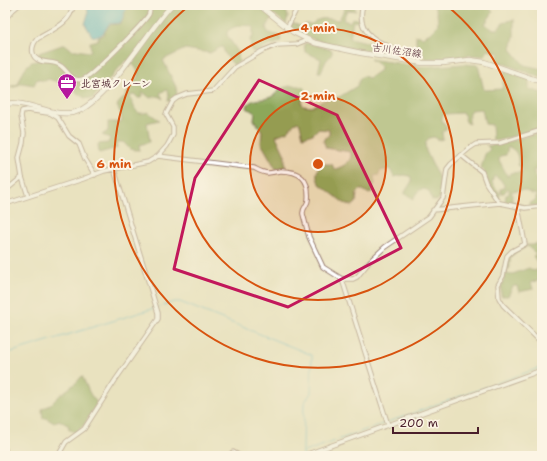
<svg xmlns="http://www.w3.org/2000/svg" width="547" height="461" font-family="'Shantell Sans','Klee One',sans-serif">
<style>
.forest{fill:#8ca75a;stroke:#6b6342;fill-rule:evenodd}
.water{fill:#47afc6;stroke:#486778}
.lines{fill:none;stroke-linecap:round;stroke-linejoin:round}
.stream{stroke:#47afc6;stroke-width:1}
.minor-casing{stroke:#9a8075;stroke-width:5.5}
.major-casing{stroke:#9a8075;stroke-width:6}
.minor{stroke:#fff;stroke-width:3.5}
.major{stroke:#fff;stroke-width:4.5}
.marked{fill:none;stroke:#c2185b;stroke-width:3;stroke-linejoin:round}
.ring{fill:none;stroke:#d8530f;stroke-width:2}
.labels{text-anchor:middle;stroke-width:4;stroke-linejoin:round;paint-order:stroke}
.street-label{font-size:10px;fill:#4a1f2b;stroke:#fcf5e5}
.poi-label{font-size:10px;font-weight:bold;fill:#4a1f2b;stroke:#fcf5e5;text-anchor:start}
.centre{fill:#d8530f;stroke:#fcf5e5;stroke-width:2}
.ring-label{font-size:12px;text-anchor:middle;font-weight:bold;fill:#d8530f;stroke:#fcf5e5;stroke-width:4;stroke-linejoin:round;paint-order:stroke}
</style>
<rect width="100%" height="100%" fill="#fcf5e5"/>
<filter id="ink" filterUnits="userSpaceOnUse"><feTurbulence type="fractalNoise" baseFrequency=".025" numOctaves="2"/><feDisplacementMap in="SourceGraphic" scale="8" xChannelSelector="R" yChannelSelector="G"/><feConvolveMatrix kernelMatrix="1 2 1 2 8 2 1 2 1" color-interpolation-filters="sRGB"/></filter>
<filter id="wash" filterUnits="userSpaceOnUse"><feTurbulence type="fractalNoise" baseFrequency=".012" numOctaves="4" result="noise"/><feDisplacementMap in="SourceGraphic" scale="16" xChannelSelector="R" yChannelSelector="G"/><feGaussianBlur stdDeviation="0.9" result="paint"/><feColorMatrix in="noise" values="0 0 0 0 0 0 0 0 0 0 0 0 0 0 0 0 0 1.4 0 .05"/><feComposite in="paint" operator="in"/></filter>
<g filter="url(#wash)">
<rect width="100%" height="100%" fill="#e9e2bf"/>
<path class="forest" d="M 127,5 L 284,5 L 288,16 L 286,24 L 274,14 L 266,28 L 268,32 L 272,34 L 278,35 L 281,38 L 280,42 L 269,46 L 254,53 L 251,50 L 250,39 L 253,37 L 253,26 C 244,25 233,25 227,32 L 227,35 L 238,52 L 239,62 L 234,65 C 229,60 224,54 223,47 L 221,47 L 210,53 L 185,49 L 163,60 L 176,87 L 177,95 L 170,102 L 168,101 L 169,95 L 167,90 L 160,93 L 163,99 L 158,96 L 150,98 L 143,92 L 141,98 L 138,98 L 134,94 L 130,97 C 135,106 134,117 148,112 L 159,120 L 147,123 L 150,142 L 139,145 L 140,150 C 129,150 130,149 123,142 L 116,142 L 117,148 L 99,153 L 98,144 L 108,143 L 110,138 L 102,135 L 108,131 L 108,122 L 121,122 L 122,120 L 121,114 L 117,106 C 118,102 122,100 125,97 C 127,93 128,89 130,85 C 132,83 135,80 137,78 C 141,70 132,63 126,60 L 92,99 L 85,98 L 78,94 L 72,86 L 48,79 L 45,81 L 37,79 L 34,85 L 22,83 L 15,87 L 9,87 L 18,84 C 21,75 26,61 37,61 L 39,57 L 39,53 L 65,44 L 72,50 C 79,49 85,53 91,51 L 90,42 L 98,40 L 99,37 L 103,35 L 109,25 L 119,24 L 122,22 Z
M 346,5 L 354,5 L 356,11 L 347,10 L 343,20 L 350,22 L 352,18 L 358,19 L 359,22 L 353,21 L 350,38 C 369,42 384,47 401,55 L 400,57 L 376,50 L 363,51 L 318,41 L 308,37 L 290,27 L 292,23 L 303,27 L 305,24 L 312,24 C 319,16 329,19 339,20 Z
M 433,5 L 487,5 L 493,12 L 485,24 L 492,29 L 498,29 L 503,23 L 514,19 L 514,37 L 511,49 L 524,65 L 542,69 L 542,78 L 497,61 L 499,53 L 487,50 L 485,56 L 471,55 L 453,58 L 425,59 L 422,49 L 416,44 L 416,35 L 423,37 L 432,32 L 438,24 L 437,12 Z
M 308,43 L 332,50 L 332,54 L 326,61 L 321,72 L 318,72 L 321,59 L 305,52 L 304,44 Z
M 370,59 L 423,67 L 464,64 L 478,65 L 484,90 L 502,89 L 505,70 L 529,80 L 529,89 L 542,93 L 542,128 L 500,140 L 493,141 L 492,125 L 485,124 L 482,109 L 471,110 L 469,113 L 469,124 L 466,122 L 464,115 L 462,113 L 445,114 L 442,117 L 442,121 L 447,128 L 442,132 L 443,139 L 439,140 L 434,137 L 429,138 C 425,142 425,146 426,151 L 442,185 C 442,191 442,196 438,200 L 435,201 L 432,200 L 429,191 C 420,186 417,192 413,199 L 411,197 L 405,194 L 405,192 L 412,181 L 410,176 L 404,175 L 394,177 L 390,169 L 380,171 L 379,175 L 374,176 L 375,184 L 371,189 L 372,192 L 369,194 L 363,190 L 360,190 L 357,193 L 356,203 L 352,206 L 344,203 L 320,184 C 315,178 316,169 322,164 L 332,164 L 334,169 L 336,169 C 343,166 351,163 351,154 L 350,152 L 326,148 L 323,140 L 329,135 L 329,130 L 318,129 L 313,134 L 303,137 L 300,124 L 298,122 L 294,124 L 288,131 L 276,136 L 285,155 L 285,168 L 276,169 L 261,143 L 262,131 L 254,120 L 255,113 L 247,108 L 248,104 C 256,97 261,101 271,97 C 275,95 277,92 280,89 C 288,85 305,83 307,93 L 302,101 L 302,104 L 303,106 L 312,107 L 330,97 L 339,97 L 357,86 L 360,78 L 363,76 L 369,78 L 380,70 L 380,66 Z
M 542,132 L 542,170 L 533,170 L 537,179 L 540,205 L 531,206 L 529,205 L 529,203 L 536,200 L 536,194 L 532,194 L 524,190 L 512,191 L 512,201 L 521,205 L 521,206 L 505,202 L 506,195 L 509,194 L 509,189 L 508,188 L 504,193 L 501,193 L 500,189 L 504,188 L 504,185 L 500,179 L 494,176 L 492,183 L 500,194 L 498,200 L 487,183 L 484,171 L 481,168 L 485,154 L 490,149 L 487,146 L 500,144 ZM 508,147 C 516,149 519,156 518,165 L 523,170 L 521,172 L 510,173 L 508,177 L 499,160 L 500,156 L 506,155 Z
M 539,242 L 542,242 L 542,260 L 541,261 L 542,263 L 542,289 L 539,281 L 531,282 L 533,289 L 519,292 L 517,286 L 514,286 L 512,288 L 508,296 L 501,296 L 501,287 L 506,273 L 510,275 L 529,268 L 534,271 L 541,268 L 533,256 L 536,254 L 529,247 L 527,246 L 511,256 L 509,269 L 507,270 L 508,261 L 510,254 L 527,245 L 533,245 Z
M 82,376 C 87,385 88,394 96,401 L 96,405 L 84,425 L 76,433 L 68,429 L 69,426 L 59,420 L 54,423 L 46,418 L 43,419 L 42,409 L 51,404 L 59,396 L 77,382 Z"/>
<path class="water" d="M 87,5 L 127,5 L 122,21 L 119,23 L 109,24 C 104,32 102,38 92,36 L 85,24 L 88,14 Z"/>
<g class="lines">
<path class="stream" d="M 158,307 L 174,302 L 180,302 L 312,355 L 311,393 L 304,403 L 303,455
M 5,354 L 155,308
M 388,422 L 542,367
M 304,452 L 385,423"/>
</g>
</g>
<g filter="url(#ink)">
<g class="lines">
<defs>
<path id="minor" d="M 73,5 C 71,24 51,30 37,39 C 31,46 30,58 41,61 C 48,63 55,61 61,66 C 69,72 72,83 83,79 C 91,77 145,22 149,14 C 150,11 150,8 150,5
M 319,5 L 320,5
M 363,5 C 353,38 388,46 411,55 L 412,61
M 5,19 L 13,10 L 19,5
M 287,28 L 297,8 L 300,5
M 50,113 L 58,118 L 69,136 L 79,144 L 85,159 L 95,175
M 461,155 L 482,172 L 486,183 L 499,203
M 158,156 L 254,168 C 258,170 263,173 268,173 C 273,173 277,171 281,171 C 300,171 310,179 308,200 C 308,205 302,208 303,214 L 309,237 L 323,267 L 342,279 L 353,279 L 357,277 L 370,261 L 385,247 L 429,217 L 443,198 L 447,169 L 451,164 L 470,148 L 476,144 L 500,143 L 542,130
M 22,177 L 28,196
M 5,191 L 22,177 L 19,158 L 23,143 L 24,133 L 21,116 L 22,111 L 27,110 L 48,113
M 5,204 L 83,179 L 104,171 L 148,162 L 158,156 L 167,146 L 173,135 L 173,127 L 166,114 L 173,101 L 177,98 L 187,94 L 213,91 L 235,67 L 262,51 L 277,45 L 297,44 L 307,40
M 518,207 L 525,244 L 512,251 L 507,256 L 503,276 L 498,285 L 499,298 L 503,305 L 542,343
M 433,210 L 500,203 L 525,208 L 542,206
M 342,279 L 388,425
M 5,449 L 6,456
M 58,456 L 66,442 L 84,429 L 116,379 L 158,319 L 158,313 L 114,169
M 228,456 L 233,452 L 240,456
M 302,456 L 542,370"/>
<path id="major" d="M 259,5 L 293,32 L 315,43 L 361,53 L 423,63 L 443,63 L 470,60 L 484,62 L 542,82
M 5,104 C 28,100 49,116 71,113 C 102,110 149,28 172,5"/>
</defs>
<use href="#minor" class="minor-casing"/>
<use href="#major" class="major-casing"/>
<use href="#minor" class="minor"/>
<use href="#major" class="major"/>
</g>
</g>
<path d="M0 0H547V461H0ZM 259,80 L 337,115 L 401,248 L 288,307 L 174,269 L 195,178 Z" fill="#e9e2bf" fill-opacity=".55" fill-rule="evenodd"/>
<path class="marked" d="M 259,80 L 337,115 L 401,248 L 288,307 L 174,269 L 195,178 Z"/>
<circle cx="318" cy="164" r="68" fill="#d8530f" fill-opacity=".12"/>
<g class="ring">
<circle cx="318" cy="164" r="68"/>
<circle cx="318" cy="164" r="136"/>
<path d="M446 5A204 204 0 1 1 190 5"/>
</g>
<defs>
<symbol id="office-pin" viewBox="-11 -11 22 30"><path d="M0 17L-7.5 6A9.5 9.5 0 1 1 7.5 6Z" fill="#b5179e" stroke="#fcf5e5"/><path d="M-6-3h4V-5.5h4V-3h4V5H-6ZM-1-4.5V-3h2v-1.5ZM-6 0V1H6V0Z" fill="#fff"/></symbol>
</defs>
<g fill-rule="evenodd">
<use href="#office-pin" x="56" y="72" width="22" height="30"/>
</g>
<g class="labels">
<g class="street-label">
<text transform="translate(397 50) rotate(8)" y="4">古川佐沼線</text>
</g>
<g class="poi-label">
<text x="81" y="87">北宮城クレーン</text>
</g>
</g>
<circle cx="318" cy="164" r="6" class="centre"/>
<g class="ring-label">
<text x="318" y="32">4 min</text>
<text x="318" y="100">2 min</text>
<text x="114" y="168">6 min</text>
</g>
<rect width="547" height="461" fill="none" stroke="#fcf5e5" stroke-width="20"/>
<path d="M393 427v6h85v-6" fill="none" stroke="#4a1f2b" stroke-width="2"/>
<text x="399" y="427" font-size="12" fill="#4a1f2b" stroke="#fcf5e5" stroke-width="3" paint-order="stroke">200 m</text>
</svg>
